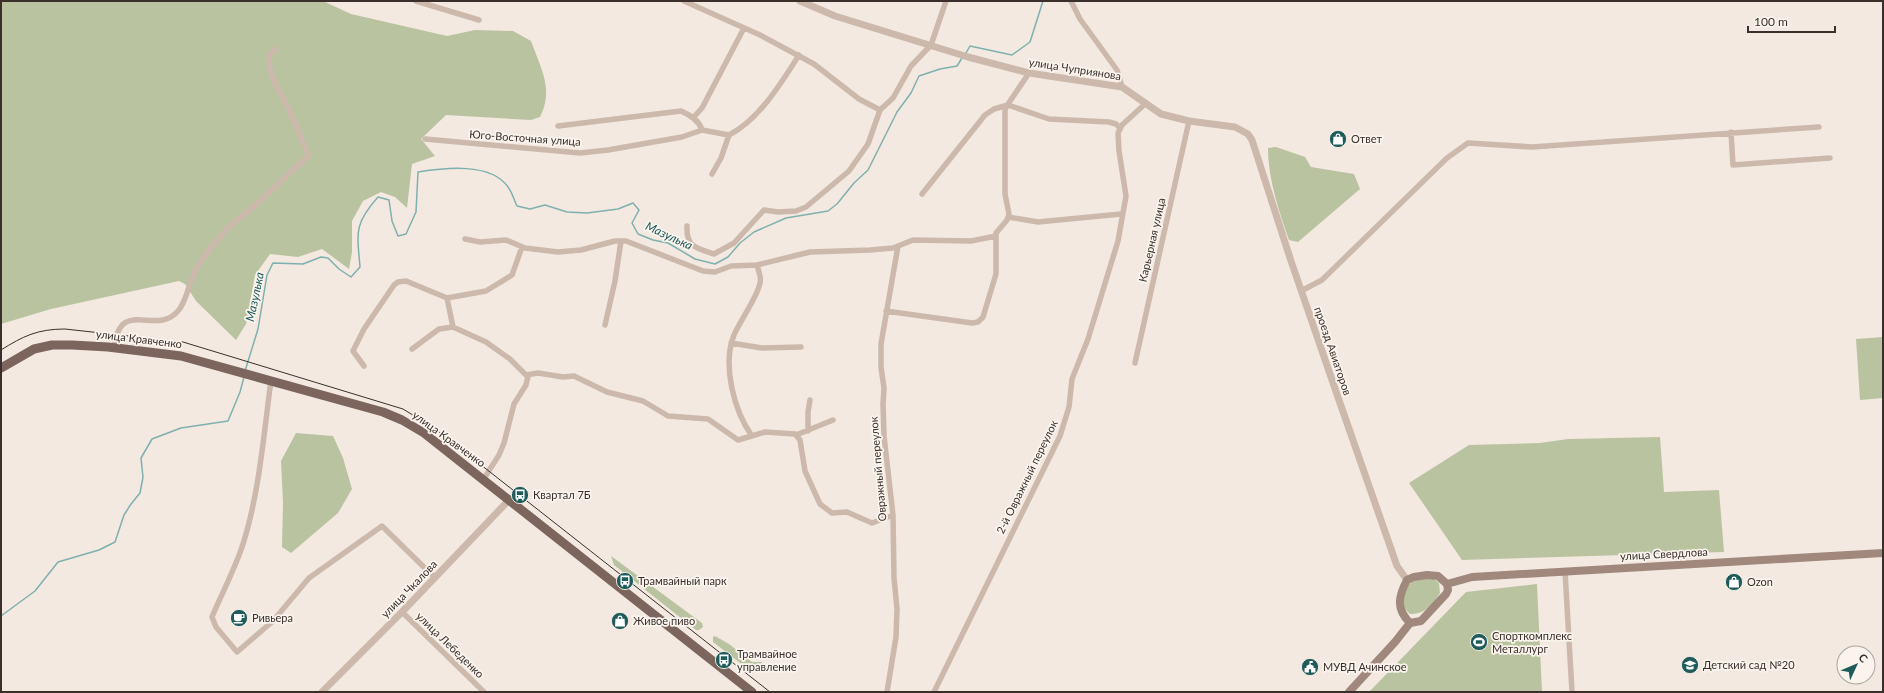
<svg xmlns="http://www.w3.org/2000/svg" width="1884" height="693" font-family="Lato,sans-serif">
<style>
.green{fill:#b9c3a0}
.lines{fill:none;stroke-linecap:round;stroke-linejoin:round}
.stream{stroke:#7fb0b0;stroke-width:1.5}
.minor{stroke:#ccb9ac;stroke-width:5.5}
.tertiary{stroke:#ccb9ac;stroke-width:7}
.secondary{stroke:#a0887d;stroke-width:8}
.primary{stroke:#7b655c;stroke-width:9}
.tram{stroke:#3a2f2b;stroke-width:1}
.labels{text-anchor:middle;stroke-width:3.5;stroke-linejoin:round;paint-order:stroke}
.street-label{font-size:11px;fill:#3a2f2b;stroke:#faf4ed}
.poi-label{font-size:11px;fill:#3a2f2b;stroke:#faf4ed;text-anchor:start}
.water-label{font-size:12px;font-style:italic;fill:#205b5c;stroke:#faf4ed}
</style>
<rect width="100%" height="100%" fill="#f3e9e0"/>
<path class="green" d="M 1,1 L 323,1 L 351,14 L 447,36 L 475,30 L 513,31 L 531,41 C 541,69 554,89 540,117 L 531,120 L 446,115 L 421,139 L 435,156 L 412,164 L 407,208 L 395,197 L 381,192 L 363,201 L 352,221 L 352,252 L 349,269 L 322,249 L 298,257 L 270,254 L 255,275 L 246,324 L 236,340 L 196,301 L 185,284 L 179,281 L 51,309 L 1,324 Z
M 1276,147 L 1305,157 L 1311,167 L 1354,174 L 1360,189 L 1298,242 L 1289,240 C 1279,211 1268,179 1268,148 Z
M 1883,337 L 1883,398 L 1860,400 L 1856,339 Z
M 296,433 L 333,436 L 343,458 L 352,489 L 338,513 L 291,553 L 282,547 L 283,503 L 281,461 Z
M 1660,437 L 1664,492 L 1719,490 L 1724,552 L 1462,560 L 1409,483 L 1469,445 L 1540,443 L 1568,439 Z
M 611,556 L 702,623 L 703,627 L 699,630 L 696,630 L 614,565 Z
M 1427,579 L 1434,579 L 1439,583 L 1440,593 C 1433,604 1424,615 1410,614 L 1403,607 C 1405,588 1406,580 1427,579 Z
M 1537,584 L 1542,692 L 1369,692 L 1466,592 Z
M 715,636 L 729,644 L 752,662 L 762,662 L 762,666 L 752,671 L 748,669 L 713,642 L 713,637 Z"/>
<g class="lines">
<path class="stream" d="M 966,53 L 970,46 L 1012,55 L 1030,42 L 1043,1
M 245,371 L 258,329 L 267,275 L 273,263 L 303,264 L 321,257 L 328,258 L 339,269 L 351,277 L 360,267 C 357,232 354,224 378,197 L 389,200 L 392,221 L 398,236 L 406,234 L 416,212 L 418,172 C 444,168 491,162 508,187 C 512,192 514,200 517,206 L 530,209 L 545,205 L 567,212 L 587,213 L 618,209 L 633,203 L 639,210 L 632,223 L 638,234 L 653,240 L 668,243 L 695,259 L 715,264 L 728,257 L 740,243 L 754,232 L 786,218 L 828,211 L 837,204 L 854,183 L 868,170 L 897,112 L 911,93 L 919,76 L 940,69 L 957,66 L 962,58
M 1,616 L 35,591 L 58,562 L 99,550 L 115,542 L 124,515 L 131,504 L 140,493 L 143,477 L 141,458 L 152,439 L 181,428 L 228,421 L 240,392 L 244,377"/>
<path class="minor" d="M 416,1 L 479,20
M 684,1 L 760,35 L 814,64 L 859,99 L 880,110
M 1071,1 L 1080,19 L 1117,70 L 1122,87
M 1008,105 L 1049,119 L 1109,122 L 1116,124 L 1120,128
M 693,118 L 702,108 L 744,28
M 558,126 L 681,111 C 690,115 699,120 702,130
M 1731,132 L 1733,165 L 1830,158
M 425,139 L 580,153 L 608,150 L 682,137 L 702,130 L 729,135 C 758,121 782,82 799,55
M 712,174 L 721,158 L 729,135
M 922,194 L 985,115 L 994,109 L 1008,105
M 1008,217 L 1038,222 L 1121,214
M 687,226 C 686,247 696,248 714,254 L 734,243 L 764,210 L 778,212 L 796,211 L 806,207 L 849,171 L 868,144 L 880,110 L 893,98 L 911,66 L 931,45 L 946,1
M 465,239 L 480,242 L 506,240 L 525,248 L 558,252 L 581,250 L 615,241 L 626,241 L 703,271 L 715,272 L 731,266 L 757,265 L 810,252 L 870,250 L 893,248 L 913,240 L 971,241 L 996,236
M 1301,291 L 1322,280 L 1447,158 L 1468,143 L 1532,147 L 1819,127
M 447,298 L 453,327 L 486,342 L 510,359 L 526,375 L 538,373 L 563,377 L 574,376 L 607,392 L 643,401 L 668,416 L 708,419 L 738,440 L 765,432 L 795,434 L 800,440 L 805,471 L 820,504 L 832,513 L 847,512 L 872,523 L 893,515
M 886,311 L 972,323 L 978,322 L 983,317 L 996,274 L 996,233 L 1007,220 L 1009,214 L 1005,194 L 1005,111 L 1006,107 L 1029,73
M 605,325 L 615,281 L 621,241
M 731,343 L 762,348 L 801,347
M 114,348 C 120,296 156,337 178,311 C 188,300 189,278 199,264 C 209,250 221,234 234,222 C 243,215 253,208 262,199 C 278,185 292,169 309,156 C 302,140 295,123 288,107 C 279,90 268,75 269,55 L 276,49
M 412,349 L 439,329 L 453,327
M 1135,363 L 1189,121
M 364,366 L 353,351 L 364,329 L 394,285 L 398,282 L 406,281 L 447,298 L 486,291 L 512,275 L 522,247
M 271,380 C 264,433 259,494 243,544 C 235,569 222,593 212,617 L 216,627 L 237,652 L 273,621 L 309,578 L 382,526 L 435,578
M 808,431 L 808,412 L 810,400
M 796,435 L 833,420
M 752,436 C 734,411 722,365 734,335 C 741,319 757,298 760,283 C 762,277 758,270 757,265
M 483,480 L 499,455 L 504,443 L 514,404 L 526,385 L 528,376
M 1565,571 L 1572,692
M 402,612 L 484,692
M 887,692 L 896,637 L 897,609 L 894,578 L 893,515 L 884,436 L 883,404 L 884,388 L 881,367 L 881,344 L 898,246
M 934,692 L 1060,436 L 1069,407 L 1072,379 L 1088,339 L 1118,241 L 1126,196 L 1119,151 L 1118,133 L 1122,125 L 1145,104"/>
<path class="tertiary" d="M 800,1 L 835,16 L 968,57 L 1029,73 L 1122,87 L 1161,114 L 1189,121 L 1235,127 L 1248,134 L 1252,140 L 1291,261 L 1340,403 L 1397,566 L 1407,580
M 322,692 L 402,612 L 509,500"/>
<path class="secondary" d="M 1427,575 L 1438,576 L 1447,584 L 1448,590 L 1446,594 L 1421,621 L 1410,623 C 1396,609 1398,597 1407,580 L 1414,577 Z
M 1447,584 L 1472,577 L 1883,553
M 1349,692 L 1395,642 L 1410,623"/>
<path class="primary" d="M 1,368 L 34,349 L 52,345 L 72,345 L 108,347 L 181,356 L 383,412 L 402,420 L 424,433 L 752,692"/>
<path class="tram" d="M 1,350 C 23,336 38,329 65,329 L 183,342 L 403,409 L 434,428 L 770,692"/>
</g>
<defs>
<symbol id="shop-disc" viewBox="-11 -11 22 22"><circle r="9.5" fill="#205b5c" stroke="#faf4ed"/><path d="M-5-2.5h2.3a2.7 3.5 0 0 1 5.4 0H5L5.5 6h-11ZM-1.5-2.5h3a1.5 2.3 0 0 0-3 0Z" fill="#fff"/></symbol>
<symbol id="bus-disc" viewBox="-11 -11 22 22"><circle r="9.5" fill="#205b5c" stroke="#faf4ed"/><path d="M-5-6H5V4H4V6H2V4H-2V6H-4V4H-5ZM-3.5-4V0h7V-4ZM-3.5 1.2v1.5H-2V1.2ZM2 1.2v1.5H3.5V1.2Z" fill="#fff"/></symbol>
<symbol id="cafe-disc" viewBox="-11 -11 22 22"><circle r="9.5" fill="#205b5c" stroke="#faf4ed"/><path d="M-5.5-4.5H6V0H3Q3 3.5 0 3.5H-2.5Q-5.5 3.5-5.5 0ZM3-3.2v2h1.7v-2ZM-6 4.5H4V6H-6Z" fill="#fff"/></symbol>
<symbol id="stadium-disc" viewBox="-11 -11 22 22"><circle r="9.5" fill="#205b5c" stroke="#faf4ed"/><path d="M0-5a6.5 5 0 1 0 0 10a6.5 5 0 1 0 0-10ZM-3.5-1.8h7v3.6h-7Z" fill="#fff"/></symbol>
<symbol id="school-disc" viewBox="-11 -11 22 22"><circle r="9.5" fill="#205b5c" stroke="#faf4ed"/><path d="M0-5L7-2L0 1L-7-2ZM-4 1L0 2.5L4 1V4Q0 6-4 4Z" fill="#fff"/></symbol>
<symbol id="civic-disc" viewBox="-11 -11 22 22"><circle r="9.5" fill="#205b5c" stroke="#faf4ed"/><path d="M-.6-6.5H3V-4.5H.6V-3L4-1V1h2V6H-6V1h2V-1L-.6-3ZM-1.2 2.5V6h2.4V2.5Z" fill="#fff"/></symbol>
</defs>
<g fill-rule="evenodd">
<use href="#shop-disc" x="1328" y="129" width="20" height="20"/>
<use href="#bus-disc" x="510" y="485" width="20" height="20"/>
<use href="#bus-disc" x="615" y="571" width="20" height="20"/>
<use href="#shop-disc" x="1724" y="572" width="20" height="20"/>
<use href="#cafe-disc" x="229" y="608" width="20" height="20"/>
<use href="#shop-disc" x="610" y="611" width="20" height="20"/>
<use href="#stadium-disc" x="1469" y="632" width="20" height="20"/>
<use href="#bus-disc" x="714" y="650" width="20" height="20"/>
<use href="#school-disc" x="1680" y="655" width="20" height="20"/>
<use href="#civic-disc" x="1300" y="657" width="20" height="20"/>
</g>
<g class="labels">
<g class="street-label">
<text transform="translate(1075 69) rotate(9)" y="4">улица Чуприянова</text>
<text transform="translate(525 138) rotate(4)" y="4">Юго-Восточная улица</text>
<text transform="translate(1152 240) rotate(-77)" y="4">Карьерная улица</text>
<text transform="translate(139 339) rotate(7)" y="4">улица Кравченко</text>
<text transform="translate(1333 351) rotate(71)" y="4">проезд Авиаторов</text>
<text transform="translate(449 439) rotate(36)" y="4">улица Кравченко</text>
<text transform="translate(878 469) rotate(-95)" y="4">Овражный переулок</text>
<text transform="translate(1027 477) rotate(-64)" y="4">2-й Овражный переулок</text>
<text transform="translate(1664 554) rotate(-3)" y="4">улица Свердлова</text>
<text transform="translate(409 589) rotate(-46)" y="4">улица Чкалова</text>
<text transform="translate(450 645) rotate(44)" y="4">улица Лебеденко</text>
</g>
<g class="poi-label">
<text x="1351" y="143">Ответ</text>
<text x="533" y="499">Квартал 7Б</text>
<text x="638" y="585">Трамвайный парк</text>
<text x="1747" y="586">Ozon</text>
<text x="252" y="622">Ривьера</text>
<text x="633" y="625">Живое пиво</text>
<text x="1492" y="640">Спорткомплекс<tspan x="1492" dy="13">Металлург</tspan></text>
<text x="737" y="658">Трамвайное<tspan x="737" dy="13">управление</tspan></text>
<text x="1703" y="669">Детский сад №20</text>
<text x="1323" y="671">МУВД Ачинское</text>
</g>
<g class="water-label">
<text transform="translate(669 236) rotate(25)" y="4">Мазулька</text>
<text transform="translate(255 297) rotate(-78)" y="4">Мазулька</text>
</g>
</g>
<rect width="1884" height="693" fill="none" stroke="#3a2f2b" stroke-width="4"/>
<g transform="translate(1856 665) rotate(46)"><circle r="19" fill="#faf4ed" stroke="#ada59f"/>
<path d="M0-3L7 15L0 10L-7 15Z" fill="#205b5c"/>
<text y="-6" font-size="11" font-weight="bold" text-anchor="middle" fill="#3a2f2b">С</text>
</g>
<path d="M1748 26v6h87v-6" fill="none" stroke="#3a2f2b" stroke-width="2"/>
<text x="1754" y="26" font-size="12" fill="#3a2f2b" stroke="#faf4ed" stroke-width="3" paint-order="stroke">100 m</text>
</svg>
